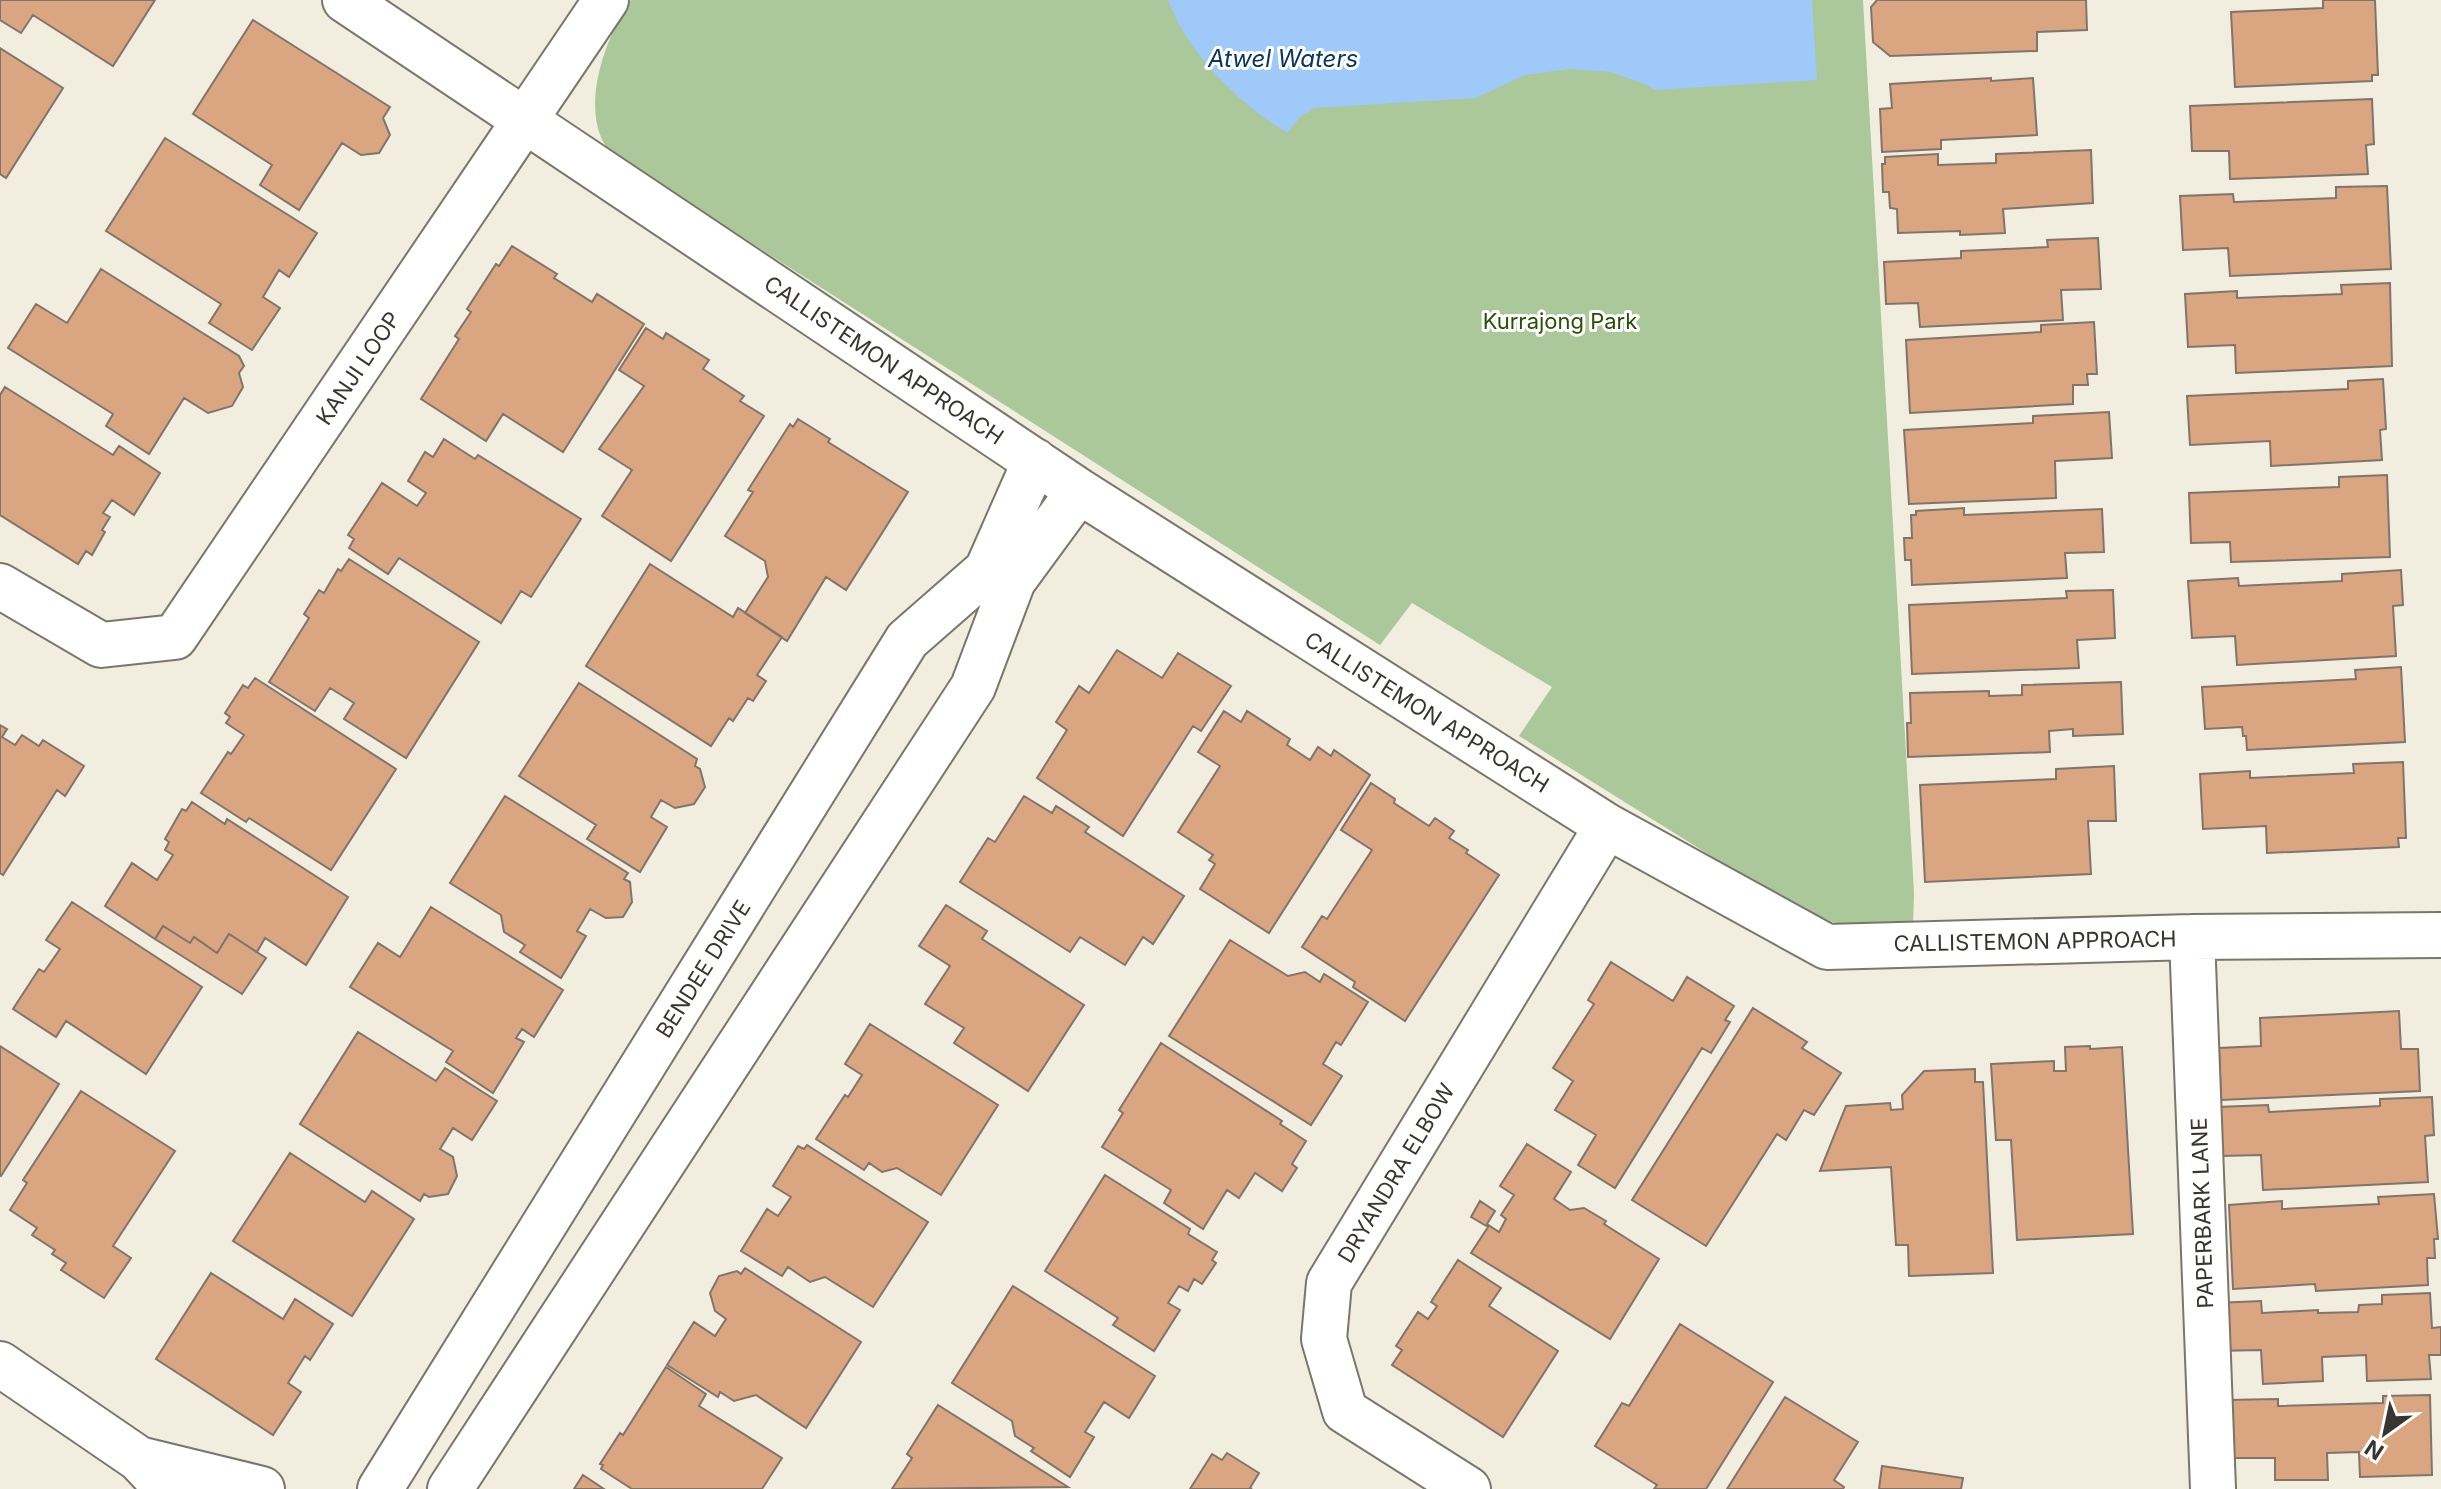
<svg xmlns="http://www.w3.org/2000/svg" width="2441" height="1489" font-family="Inter,sans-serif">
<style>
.green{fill:#aac899}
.water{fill:#9fc9f8}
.building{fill:#daa681;stroke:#80746b;stroke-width:2}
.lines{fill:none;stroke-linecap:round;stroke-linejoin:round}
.minor-casing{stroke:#7a7669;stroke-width:48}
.tertiary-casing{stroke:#7a7669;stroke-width:48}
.minor{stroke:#fff;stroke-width:44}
.tertiary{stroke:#fff;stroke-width:44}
.labels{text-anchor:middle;stroke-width:6;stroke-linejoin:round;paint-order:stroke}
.park-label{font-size:22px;fill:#295003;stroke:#fff}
.street-label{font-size:22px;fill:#37352f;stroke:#fff}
.water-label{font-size:24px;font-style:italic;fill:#0a3761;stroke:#fff}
</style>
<rect width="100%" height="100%" fill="#f2eedf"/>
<path class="green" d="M 631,0 L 1863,0 L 1914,893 L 1913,928 L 1844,926 L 1796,909 L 1519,736 L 1552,687 L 1412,603 L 1380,645 L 648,177 C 636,169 616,159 607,148 C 579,108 606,35 631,0 Z"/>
<path class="water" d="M 1168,0 L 1812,0 L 1817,80 L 1655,90 L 1642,83 L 1610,72 L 1570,69 L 1525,75 L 1476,98 L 1314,108 L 1301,116 L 1287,133 C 1237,101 1190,57 1168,0 Z"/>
<path class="building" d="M 0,0 L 155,0 L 113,66 L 33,15 L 21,33 L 0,20 Z
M 1877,0 L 2086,0 L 2087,30 L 2037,32 L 2037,51 L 1890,56 L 1873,42 L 1871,7 Z
M 2323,0 L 2375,0 L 2378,75 L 2372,75 L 2372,81 L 2235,87 L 2231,12 L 2323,8 Z
M 253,20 L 390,107 L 383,118 L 390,135 L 379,153 L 361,155 L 342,143 L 299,210 L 260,185 L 272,165 L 193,114 Z
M 0,48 L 63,88 L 6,178 L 0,174 Z
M 1991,78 L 1991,81 L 2033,78 L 2037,135 L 1941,140 L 1941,149 L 1882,152 L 1880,109 L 1892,108 L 1890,84 Z
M 2372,99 L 2374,144 L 2366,145 L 2368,174 L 2230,179 L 2229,151 L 2192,151 L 2190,106 Z
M 165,138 L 317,233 L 289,277 L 279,270 L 263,297 L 280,308 L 252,350 L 209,323 L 221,304 L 106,231 Z
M 2091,150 L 2093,203 L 2003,209 L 2005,233 L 1960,235 L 1960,231 L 1898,233 L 1897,209 L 1890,208 L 1889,192 L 1883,192 L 1882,164 L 1885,164 L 1885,157 L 1938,154 L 1938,165 L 1996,163 L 1996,154 Z
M 2387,186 L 2391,269 L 2230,276 L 2228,248 L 2183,250 L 2180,196 L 2233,194 L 2234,202 L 2336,198 L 2336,187 Z
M 2098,238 L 2101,289 L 2061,290 L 2063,320 L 1920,327 L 1918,303 L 1886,304 L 1884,262 L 1961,258 L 1961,251 L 2048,247 L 2047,240 Z
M 512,246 L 557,274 L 554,278 L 592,302 L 597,294 L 644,324 L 563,452 L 503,414 L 486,441 L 421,399 L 459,339 L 455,336 L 471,312 L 467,309 L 496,264 L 499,266 Z
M 101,269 L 239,356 L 244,366 L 239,373 L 243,387 L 232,406 L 208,413 L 184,398 L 149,454 L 106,426 L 113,414 L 8,348 L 36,304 L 67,323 Z
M 2390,283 L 2392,366 L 2236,373 L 2235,345 L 2188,347 L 2185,294 L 2237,291 L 2237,298 L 2342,294 L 2341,285 Z
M 2094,322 L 2097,374 L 2087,374 L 2088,385 L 2073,385 L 2073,404 L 1910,413 L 1906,340 L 2041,332 L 2041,325 Z
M 646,328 L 663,339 L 666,333 L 709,360 L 703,369 L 744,396 L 740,401 L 764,416 L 671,561 L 602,516 L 632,470 L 599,449 L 644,386 L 619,370 Z
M 2383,379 L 2386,429 L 2380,430 L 2382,460 L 2271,466 L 2270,441 L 2190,445 L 2187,396 L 2348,389 L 2348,381 Z
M 5,387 L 113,455 L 119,446 L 160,473 L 134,515 L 112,500 L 103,513 L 110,517 L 102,530 L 105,532 L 92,555 L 86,551 L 78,564 L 0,515 L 0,395 Z
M 2109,412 L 2112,458 L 2055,461 L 2056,498 L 1909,504 L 1904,430 L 2033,423 L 2033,416 Z
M 798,419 L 830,439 L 828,442 L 908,492 L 846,590 L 826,577 L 787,641 L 745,613 L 768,577 L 765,561 L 725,536 L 753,492 L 748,490 L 790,424 L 793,427 Z
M 444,439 L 475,459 L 478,455 L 581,519 L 531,597 L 521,591 L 501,623 L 399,558 L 388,574 L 349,548 L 354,539 L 348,535 L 382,483 L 417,506 L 426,493 L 408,481 L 425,452 L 433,457 Z
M 2387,475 L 2390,557 L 2231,562 L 2230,542 L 2191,543 L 2189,493 L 2339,487 L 2339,477 Z
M 1964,508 L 1964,515 L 2102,509 L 2104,552 L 2065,553 L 2067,578 L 1912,585 L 1911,560 L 1905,560 L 1904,538 L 1912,538 L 1911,515 L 1916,515 L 1916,511 Z
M 349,559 L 479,642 L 406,758 L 344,719 L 354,703 L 330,688 L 315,711 L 269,682 L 309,618 L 304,614 L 319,590 L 324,593 L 338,569 L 341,571 Z
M 650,564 L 733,617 L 738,608 L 782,637 L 757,675 L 766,681 L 753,701 L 748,698 L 733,721 L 729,718 L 711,746 L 586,666 Z
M 2401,570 L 2403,605 L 2393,606 L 2396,656 L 2237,665 L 2235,636 L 2192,638 L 2188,581 L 2238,578 L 2239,586 L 2342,581 L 2342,574 Z
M 2113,590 L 2115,638 L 2077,640 L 2079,668 L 1912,674 L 1909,605 L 2067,598 L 2066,591 Z
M 1117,650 L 1162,678 L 1178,653 L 1231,686 L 1201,731 L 1193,726 L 1123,836 L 1037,778 L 1067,730 L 1056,722 L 1079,686 L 1089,693 Z
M 2401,667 L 2405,742 L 2247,750 L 2246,736 L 2243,736 L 2242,727 L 2205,729 L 2202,687 L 2356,679 L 2355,670 Z
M 255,678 L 396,769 L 331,870 L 249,818 L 246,822 L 201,793 L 228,752 L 231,754 L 244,735 L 226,723 L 230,717 L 225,713 L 243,685 L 248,688 Z
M 2121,682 L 2123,734 L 2073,736 L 2073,729 L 2049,731 L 2050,752 L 1908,757 L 1907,723 L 1911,723 L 1910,693 L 1989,691 L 1989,696 L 2022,695 L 2022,685 Z
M 579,683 L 697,759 L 695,766 L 700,769 L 705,787 L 694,804 L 675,808 L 661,800 L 651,817 L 667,827 L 640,872 L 587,839 L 596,825 L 519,776 Z
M 1224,711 L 1241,722 L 1247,711 L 1290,739 L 1287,745 L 1310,760 L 1318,747 L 1331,756 L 1334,750 L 1370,775 L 1269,933 L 1200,889 L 1215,864 L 1209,860 L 1213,855 L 1178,832 L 1220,766 L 1198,752 Z
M 0,725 L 7,729 L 2,737 L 15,745 L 22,735 L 39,746 L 43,740 L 84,766 L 65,796 L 57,790 L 3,875 L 0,873 Z
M 2403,762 L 2406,838 L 2398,838 L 2399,847 L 2267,853 L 2266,826 L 2203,829 L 2200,774 L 2250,771 L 2250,778 L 2354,773 L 2353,764 Z
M 2114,766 L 2116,821 L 2088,821 L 2091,874 L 1925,882 L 1920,785 L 2056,779 L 2056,769 Z
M 1371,783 L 1395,799 L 1394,803 L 1429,826 L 1435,818 L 1454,831 L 1449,838 L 1468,850 L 1466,853 L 1499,875 L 1405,1021 L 1353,987 L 1355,982 L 1302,947 L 1322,916 L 1327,919 L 1372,850 L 1341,830 Z
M 505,796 L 628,873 L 624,879 L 630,882 L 632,902 L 623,917 L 606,918 L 590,909 L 577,931 L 586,936 L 561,978 L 520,952 L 525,945 L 504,932 L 501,915 L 450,883 Z
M 1024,796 L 1052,813 L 1056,806 L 1089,827 L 1085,832 L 1184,896 L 1153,944 L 1143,937 L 1125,965 L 1080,937 L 1070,952 L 960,882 L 988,838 L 995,842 Z
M 192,802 L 225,824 L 227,819 L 348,897 L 306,965 L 265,938 L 257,952 L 229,934 L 217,953 L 194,937 L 190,943 L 163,926 L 155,939 L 105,906 L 132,863 L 157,880 L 173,855 L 165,850 L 169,842 L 165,839 L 182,809 L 186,811 Z
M 72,902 L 202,987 L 146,1074 L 66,1021 L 56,1037 L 13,1009 L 39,969 L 44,972 L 60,949 L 46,940 Z
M 946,905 L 987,931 L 982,939 L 1084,1005 L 1028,1091 L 954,1043 L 964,1028 L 925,1004 L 950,966 L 919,946 Z
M 431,907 L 563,990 L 534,1037 L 522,1029 L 516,1038 L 524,1042 L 493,1093 L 446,1062 L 453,1051 L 350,987 L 378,943 L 400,957 Z
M 163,926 L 190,943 L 194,937 L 217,953 L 229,934 L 266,958 L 242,994 L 155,939 Z
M 1230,940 L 1288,976 L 1305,972 L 1320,982 L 1324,974 L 1368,1002 L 1341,1045 L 1336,1042 L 1323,1064 L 1342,1076 L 1311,1125 L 1169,1036 Z
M 1611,962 L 1673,1001 L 1687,977 L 1734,1006 L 1725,1020 L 1730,1022 L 1711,1053 L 1702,1048 L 1615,1188 L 1578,1165 L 1596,1135 L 1555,1110 L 1573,1081 L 1553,1068 L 1594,1004 L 1588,1000 Z
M 1753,1008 L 1807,1042 L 1802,1048 L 1841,1073 L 1814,1115 L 1804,1110 L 1786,1140 L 1777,1134 L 1706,1246 L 1632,1200 Z
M 2399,1011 L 2401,1049 L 2418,1049 L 2420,1091 L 2221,1100 L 2219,1048 L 2261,1046 L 2260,1018 Z
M 870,1024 L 998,1105 L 941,1195 L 897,1168 L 882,1172 L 869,1163 L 864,1170 L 816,1139 L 845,1095 L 848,1097 L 862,1075 L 845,1064 Z
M 358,1032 L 436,1081 L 445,1068 L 497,1101 L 472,1140 L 453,1128 L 440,1149 L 453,1157 L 457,1176 L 448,1194 L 429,1197 L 424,1194 L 420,1201 L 300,1124 Z
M 1161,1043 L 1282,1121 L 1280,1124 L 1306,1141 L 1292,1164 L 1297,1168 L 1282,1191 L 1255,1173 L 1239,1198 L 1227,1190 L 1203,1229 L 1164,1203 L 1171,1190 L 1102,1147 L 1123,1113 L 1119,1110 Z
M 0,1046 L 59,1084 L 1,1176 L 0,1175 Z
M 2090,1046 L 2090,1049 L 2122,1047 L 2133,1234 L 2017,1240 L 2011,1140 L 1996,1140 L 1991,1064 L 2054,1061 L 2054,1071 L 2066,1071 L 2065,1047 Z
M 1975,1069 L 1975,1082 L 1983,1082 L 1993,1273 L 1909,1276 L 1908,1245 L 1896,1245 L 1891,1167 L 1820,1171 L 1846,1106 L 1890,1103 L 1891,1110 L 1903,1109 L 1902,1095 L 1924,1071 Z
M 81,1091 L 175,1151 L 113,1246 L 131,1258 L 104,1298 L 61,1270 L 66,1263 L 52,1254 L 55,1250 L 32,1235 L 37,1228 L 10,1210 L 27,1183 L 23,1180 Z
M 2432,1097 L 2434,1135 L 2425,1136 L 2428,1182 L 2263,1190 L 2261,1155 L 2221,1156 L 2218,1107 L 2268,1105 L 2269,1112 L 2380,1106 L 2380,1099 Z
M 1527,1144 L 1571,1172 L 1554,1199 L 1570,1210 L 1584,1208 L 1606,1221 L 1604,1224 L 1659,1259 L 1610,1339 L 1471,1253 L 1488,1227 L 1471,1217 L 1480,1201 L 1495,1211 L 1487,1224 L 1499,1232 L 1506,1219 L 1501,1215 L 1514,1195 L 1500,1186 Z
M 807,1145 L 928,1222 L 873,1307 L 825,1277 L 810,1282 L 788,1267 L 782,1276 L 741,1251 L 767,1209 L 778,1216 L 791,1197 L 773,1186 L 798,1146 L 804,1149 Z
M 290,1153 L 365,1202 L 372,1191 L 414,1219 L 352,1316 L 233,1241 Z
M 1105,1175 L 1190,1229 L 1188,1234 L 1217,1252 L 1212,1260 L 1216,1263 L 1202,1284 L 1194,1279 L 1188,1291 L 1179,1286 L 1168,1303 L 1180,1310 L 1154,1351 L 1113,1325 L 1118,1318 L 1045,1271 Z
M 2434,1194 L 2438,1239 L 2434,1239 L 2435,1258 L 2427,1258 L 2428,1285 L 2316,1291 L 2315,1284 L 2233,1289 L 2229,1205 L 2282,1201 L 2282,1209 L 2379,1204 L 2378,1197 Z
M 1458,1260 L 1501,1288 L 1489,1306 L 1558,1351 L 1503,1437 L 1392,1365 L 1402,1350 L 1396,1346 L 1418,1312 L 1428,1319 L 1437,1306 L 1431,1302 Z
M 745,1268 L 861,1342 L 806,1428 L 756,1395 L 734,1401 L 720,1392 L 718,1397 L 667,1365 L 694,1322 L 715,1336 L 726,1319 L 715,1311 L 710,1293 L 719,1276 L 737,1271 L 741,1274 Z
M 211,1273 L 283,1319 L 295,1299 L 333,1324 L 310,1360 L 305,1356 L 288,1383 L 301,1392 L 273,1435 L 156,1359 Z
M 1013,1286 L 1155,1376 L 1129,1418 L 1104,1402 L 1085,1432 L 1094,1437 L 1070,1477 L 1031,1451 L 1034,1448 L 1015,1436 L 1012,1421 L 952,1383 Z
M 2430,1293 L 2432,1328 L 2441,1327 L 2441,1355 L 2429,1355 L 2431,1379 L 2367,1381 L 2366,1355 L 2322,1357 L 2323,1381 L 2263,1384 L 2261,1350 L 2216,1351 L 2214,1303 L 2261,1301 L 2262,1313 L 2318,1310 L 2318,1313 L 2358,1312 L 2359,1305 L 2382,1304 L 2382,1295 Z
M 1680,1324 L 1773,1382 L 1706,1489 L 1654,1489 L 1657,1485 L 1595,1446 L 1622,1403 L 1629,1406 Z
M 666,1367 L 706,1394 L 699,1406 L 782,1458 L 762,1489 L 632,1489 L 601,1469 L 603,1465 L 600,1464 L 620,1433 L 623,1435 Z
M 2430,1395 L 2432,1475 L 2360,1477 L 2359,1452 L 2327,1453 L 2328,1480 L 2275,1480 L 2275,1458 L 2228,1458 L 2226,1400 L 2278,1399 L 2278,1406 L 2383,1403 L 2383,1396 Z
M 1785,1397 L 1858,1442 L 1834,1480 L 1844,1487 L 1843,1489 L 1727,1489 Z
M 938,1405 L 1068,1487 L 892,1489 L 912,1458 L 907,1454 Z
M 1227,1453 L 1259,1473 L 1250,1488 L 1252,1489 L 1190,1489 L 1212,1454 L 1222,1460 Z
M 1882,1466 L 1963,1478 L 1961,1489 L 1879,1489 Z
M 583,1475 L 604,1489 L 574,1489 Z"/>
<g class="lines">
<defs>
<path id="minor" d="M 345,0 L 1079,491 L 1607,826 L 1827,947 L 2192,937 L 2441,935
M 0,586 L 101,645 L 175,637 L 606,0
M 2192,937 L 2213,1489
M 380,1489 L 907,640 L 987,570 L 1035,461
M 450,1489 L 973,687 L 1013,581 L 1079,491
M 1468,1489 L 1345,1411 L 1324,1339 L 1329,1283 L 1607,826"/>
<path id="tertiary" d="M 0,1364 L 139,1459 L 167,1489
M 139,1459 L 262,1489"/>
</defs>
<use href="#minor" class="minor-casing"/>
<use href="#tertiary" class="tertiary-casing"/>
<use href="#minor" class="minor"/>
<use href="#tertiary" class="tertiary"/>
</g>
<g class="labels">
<g class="park-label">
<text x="1560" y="329">Kurrajong Park</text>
</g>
<g class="street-label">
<text transform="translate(884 360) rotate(34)" y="8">CALLISTEMON APPROACH</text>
<text transform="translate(358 368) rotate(-56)" y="8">KANJI LOOP</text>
<text transform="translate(1427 712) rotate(32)" y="8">CALLISTEMON APPROACH</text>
<text transform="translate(2035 941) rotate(-1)" y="8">CALLISTEMON APPROACH</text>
<text transform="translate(703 969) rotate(-58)" y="8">BENDEE DRIVE</text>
<text transform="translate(1396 1173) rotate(-59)" y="8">DRYANDRA ELBOW</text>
<text transform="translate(2202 1213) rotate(-92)" y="8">PAPERBARK LANE</text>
</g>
<g class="water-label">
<text x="1283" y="67">Atwel Waters</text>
</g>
</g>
<g transform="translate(2385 1433) rotate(213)" stroke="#ffffff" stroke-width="6" paint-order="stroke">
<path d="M0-6L14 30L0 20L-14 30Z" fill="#37352f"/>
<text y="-12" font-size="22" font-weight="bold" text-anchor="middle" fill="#37352f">N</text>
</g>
</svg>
